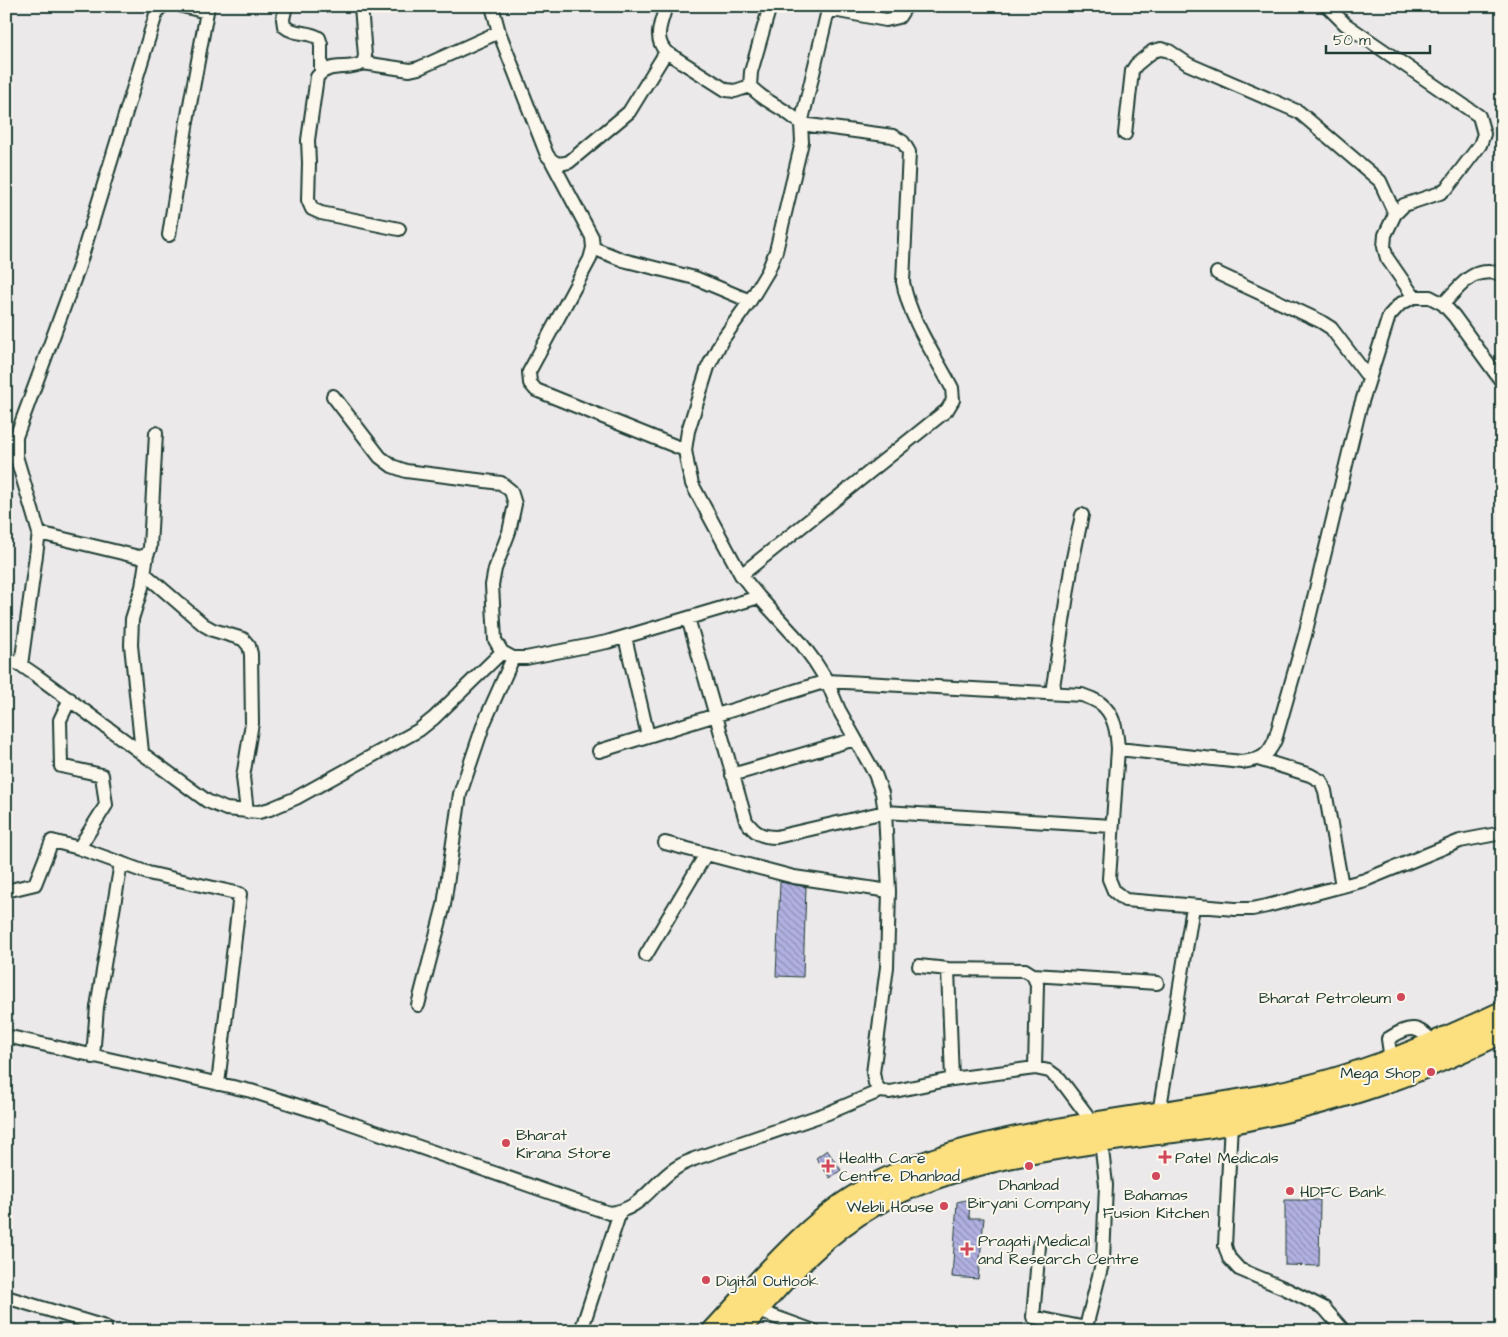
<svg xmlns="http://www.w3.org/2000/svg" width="1508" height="1337" font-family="'Architects Daughter',sans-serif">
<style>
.building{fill:url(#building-back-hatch);stroke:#1f3d34}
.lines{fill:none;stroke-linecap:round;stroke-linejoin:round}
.street-casing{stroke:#1f3d34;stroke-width:16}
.highway-casing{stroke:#1f3d34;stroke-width:26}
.street{stroke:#fbf7ec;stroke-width:12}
.highway{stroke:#fce080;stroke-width:22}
.poi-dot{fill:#d1495b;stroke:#fbf7ec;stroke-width:2}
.labels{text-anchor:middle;stroke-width:4;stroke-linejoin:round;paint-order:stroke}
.poi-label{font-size:16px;fill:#1f3d34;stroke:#fbf7ec;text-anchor:start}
</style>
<defs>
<pattern id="building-back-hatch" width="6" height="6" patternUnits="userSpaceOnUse" patternTransform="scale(1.25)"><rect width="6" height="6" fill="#b1b0e1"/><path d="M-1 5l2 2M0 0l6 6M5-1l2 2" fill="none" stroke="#8f90b7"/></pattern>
</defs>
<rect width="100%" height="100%" fill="#ece9ea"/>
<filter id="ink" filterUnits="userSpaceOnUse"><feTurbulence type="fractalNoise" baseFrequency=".02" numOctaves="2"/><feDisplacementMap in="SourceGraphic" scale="10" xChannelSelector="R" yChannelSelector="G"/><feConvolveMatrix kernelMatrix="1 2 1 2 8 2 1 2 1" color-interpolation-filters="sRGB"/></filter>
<g filter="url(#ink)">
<path class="building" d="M 780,882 L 806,887 L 803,977 L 776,976 Z
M 827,1150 L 841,1170 L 830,1178 L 816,1158 Z
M 970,1199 L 969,1218 L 984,1218 L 978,1279 L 952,1277 L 957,1202 Z
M 1285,1200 L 1320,1200 L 1319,1266 L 1285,1265 Z"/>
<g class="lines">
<defs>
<path id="street" d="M 182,6 L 207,12
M 286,6 L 283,19 L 284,26 C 294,35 308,31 319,38 L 321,44 L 321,71
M 361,6 L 365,56 L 363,63 C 348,71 328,62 317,77 L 308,140 L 309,163 L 308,200 L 312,209 L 321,213 L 399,229
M 492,6 L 499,32 L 547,155 C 554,164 558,165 569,162 L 629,112 L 666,52
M 666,6 C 661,24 653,37 666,52 L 726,90 L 735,91 L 750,86
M 770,6 L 751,72 L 750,86 C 765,103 786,108 801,124 L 802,142 L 776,251 L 768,271 L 750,301 L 722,340 L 708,367 L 688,431 L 685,450 L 688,467 L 692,484 L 741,575 L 759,597 L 801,643 L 815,662 L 827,681 L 839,710 L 875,774 L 882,793 L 885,812 L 889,891 L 887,967 L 873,1073 L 875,1083 L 880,1091 L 890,1092 L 952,1079 L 1035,1068 L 1049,1071 L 1060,1079 L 1093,1123
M 1327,6 L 1345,24 L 1479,116 L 1484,134 L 1480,145 L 1448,187 L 1440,193 L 1404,205 L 1395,214 L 1385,235 L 1384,247 L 1387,258 L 1414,297
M 828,9 L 886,20 L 899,17 L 906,6
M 363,63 L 410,70 L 419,68 L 499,32
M 1125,134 L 1132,71 L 1136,65 L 1153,51 L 1161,49 L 1169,51 L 1188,64 L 1299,112 L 1380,181 L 1395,214
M 552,162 L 592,237 L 593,248 L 590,259 L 529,372 L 530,383 L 536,390 L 685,450
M 169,235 L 187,121 L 208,6
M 593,248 L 623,260 L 695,278 L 750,301
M 1217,273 L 1320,321 L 1331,328 L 1369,378
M 1443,304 C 1463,284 1471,266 1502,274
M 333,396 L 380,457 L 392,466 L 406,471 L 501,483 L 511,491 L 515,504 L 509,532 L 495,569 L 492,585 L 495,640 L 502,652 L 513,658 L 526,658 L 607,642 L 759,597
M 39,533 L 139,557 L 147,555 L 150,548 L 156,433
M 145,574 L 204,625 L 213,630 L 243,639 L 249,646 L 251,654 L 252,723 L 243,777 L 247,812
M 741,575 L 947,410 L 953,400 L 952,388 C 934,354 910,320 903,282 L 909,152 L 903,142 L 893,136 L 801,124 L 829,6
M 688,618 L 746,821 C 755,833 761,837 776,837 L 885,812 L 1112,826
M 625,637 L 648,736
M 6,659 L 21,665 L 37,676 L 207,801 L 226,809 L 259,812 L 270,809 L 296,798 L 419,730 L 434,718 L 502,652
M 21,665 L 39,533 L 16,456 L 16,437 L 78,269 L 157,11 L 162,6
M 1052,693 L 1072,563 L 1082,515
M 1118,749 L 1242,762 C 1261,759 1267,758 1275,740 L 1305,635 L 1359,411 L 1389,316 L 1400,304 L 1414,297 L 1430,297 L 1443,304 L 1454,316 L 1502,382
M 599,751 L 827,681 L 1082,695 C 1088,697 1095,700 1100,703 C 1115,714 1117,733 1118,749 L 1109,879 L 1114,891 L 1125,900 L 1235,909 L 1252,909 L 1267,906 L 1365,880 L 1460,841 L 1502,833
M 142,752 L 131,645 L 132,619 L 142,587 L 147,555
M 1258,759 L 1310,775 L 1321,781 L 1325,791 L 1342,886
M 732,775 L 855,739
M 665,843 L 794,877 L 889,891
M 79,848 L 148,873 L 240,894 L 218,1084
M 6,891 L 35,884 L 52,841 L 79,848 L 106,805 L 102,775 L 61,766 L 60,720 L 70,699
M 646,955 L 706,854
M 919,966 L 948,969 L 1025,970 L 1033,975 L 1037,984 L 1035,1068
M 948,969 L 952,1079
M 1033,975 L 1157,983
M 418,1005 L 444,905 L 460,794 L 484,723 L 513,658
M 6,1036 L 251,1091 L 324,1114 L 609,1213 C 642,1210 651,1184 676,1168 C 682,1164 688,1162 694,1159 L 828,1113 L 880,1091
M 93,1057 L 97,1007 L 121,863
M 1391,1060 L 1388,1039 C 1411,1024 1417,1026 1435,1043
M 1159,1113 L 1193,907
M 1231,1122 L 1225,1246 L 1229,1258 L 1239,1269 L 1286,1289 L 1324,1308 L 1344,1331
M 1039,1246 L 1033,1317 L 1086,1328
M 6,1297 L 105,1327
M 753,1309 L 814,1331
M 581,1331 L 620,1212
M 1085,1331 L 1103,1260 L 1106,1185 L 1101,1141"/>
<path id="highway" d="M 714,1331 C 760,1282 809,1221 868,1189 C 912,1164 959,1151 1008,1140 C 1097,1120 1187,1112 1276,1094 C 1354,1079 1429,1047 1502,1013
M 737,1331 C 779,1285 818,1236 873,1205 C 953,1160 1060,1146 1150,1134 C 1172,1131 1195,1129 1217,1125 C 1277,1114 1336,1100 1393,1079 C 1430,1066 1466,1049 1502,1032"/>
</defs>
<use href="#street" class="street-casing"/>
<use href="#highway" class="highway-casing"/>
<use href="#street" class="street"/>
<use href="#highway" class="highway"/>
</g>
</g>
<g class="poi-dot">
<circle cx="1401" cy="997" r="5"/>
<circle cx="1431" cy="1072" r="5"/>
<circle cx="506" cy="1143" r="5"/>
<path d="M1162.5 1149.5h5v5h5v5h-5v5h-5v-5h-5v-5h5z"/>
<path d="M825.5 1158.5h5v5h5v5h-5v5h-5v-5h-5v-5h5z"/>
<circle cx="1029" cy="1166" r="5"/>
<circle cx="1156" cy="1176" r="5"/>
<circle cx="1290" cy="1191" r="5"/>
<circle cx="944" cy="1206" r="5"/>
<path d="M964.5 1241.5h5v5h5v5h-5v5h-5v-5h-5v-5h5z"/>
<circle cx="706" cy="1280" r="5"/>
</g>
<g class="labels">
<g class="poi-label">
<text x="1391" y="1003" text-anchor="end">Bharat Petroleum</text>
<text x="1421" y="1078" text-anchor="end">Mega Shop</text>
<text x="516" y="1140">Bharat<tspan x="516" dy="18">Kirana Store</tspan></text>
<text x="839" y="1163">Health Care<tspan x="839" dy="18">Centre, Dhanbad</tspan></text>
<text x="1175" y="1163">Patel Medicals</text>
<text x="1029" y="1190" text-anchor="middle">Dhanbad<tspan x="1029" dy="18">Biryani Company</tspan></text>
<text x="1300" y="1197">HDFC Bank</text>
<text x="1156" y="1200" text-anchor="middle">Bahamas<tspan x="1156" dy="18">Fusion Kitchen</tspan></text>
<text x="934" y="1212" text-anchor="end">Webli House</text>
<text x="978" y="1246">Pragati Medical<tspan x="978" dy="18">and Research Centre</tspan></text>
<text x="716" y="1286">Digital Outlook</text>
</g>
</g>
<rect width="1508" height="1337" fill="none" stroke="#fbf7ec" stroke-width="25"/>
<rect x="12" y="12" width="1483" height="1312" fill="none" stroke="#1f3d34" stroke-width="2" filter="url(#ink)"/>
<path d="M1326 45v8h104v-8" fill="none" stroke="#1f3d34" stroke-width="2.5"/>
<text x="1333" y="45" font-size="15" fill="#1f3d34" stroke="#fbf7ec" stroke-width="4" paint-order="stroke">50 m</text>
</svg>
